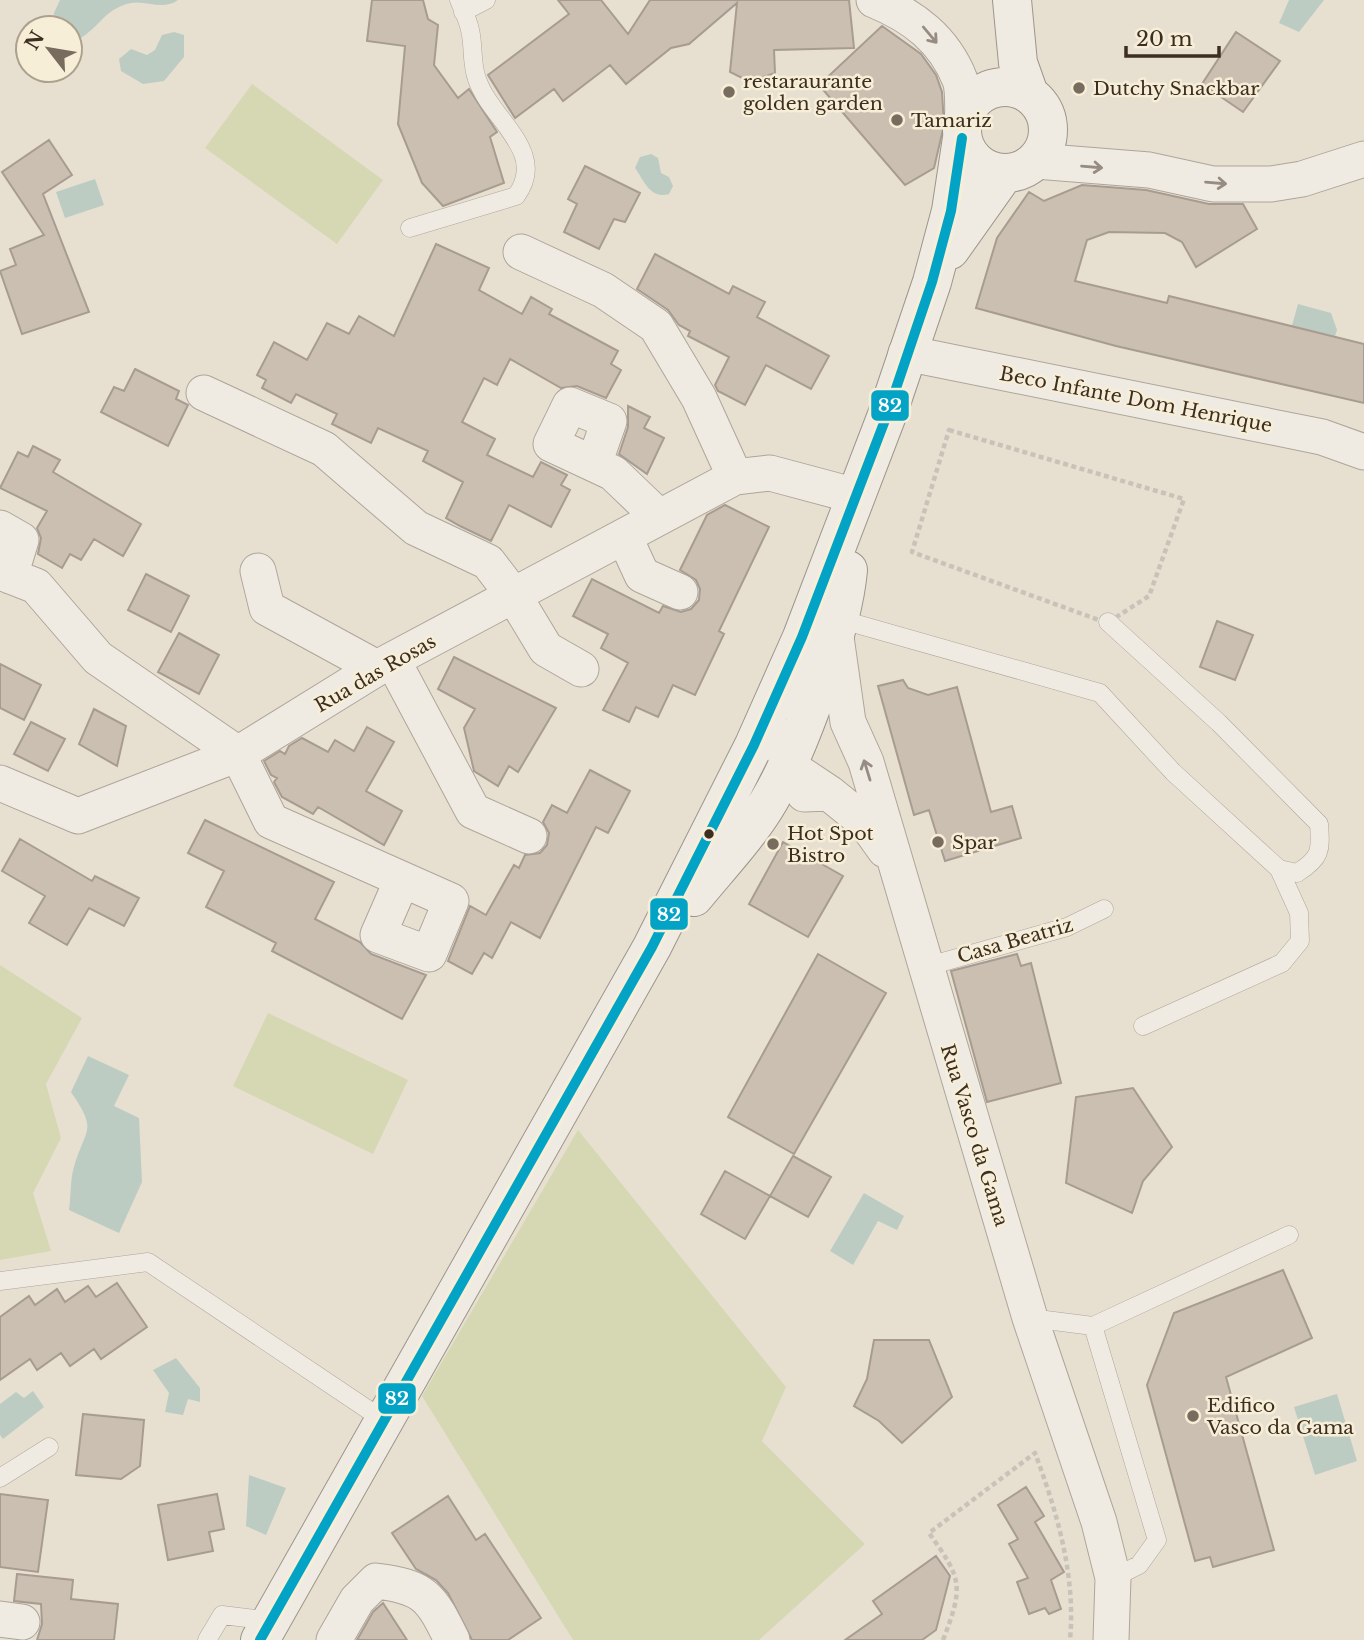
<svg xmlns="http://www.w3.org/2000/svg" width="1364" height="1640" font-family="'Libre Baskerville',serif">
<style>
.green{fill:#d6d7b3}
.water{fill:#bcccc2}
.building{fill:#cbbfb2;stroke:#a89c90;stroke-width:2}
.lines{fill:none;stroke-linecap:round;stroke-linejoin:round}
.lane-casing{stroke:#ada599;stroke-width:19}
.street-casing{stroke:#ada599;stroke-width:37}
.secondary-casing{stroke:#9c958a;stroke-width:40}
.path{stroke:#c8c2b9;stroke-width:4.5;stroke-dasharray:5 3.5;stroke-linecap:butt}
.lane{stroke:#efebe3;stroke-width:18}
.street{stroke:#efebe3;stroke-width:35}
.secondary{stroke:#efebe3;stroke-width:38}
.bus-1-casing{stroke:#f7eed8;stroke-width:16}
.bus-1{stroke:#03a3c5;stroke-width:10}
.oneway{stroke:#968c82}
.poi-dot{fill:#786c5e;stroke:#f7eed8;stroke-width:2.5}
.bus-dot{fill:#3d2e20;stroke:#f7eed8;stroke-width:2.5}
.labels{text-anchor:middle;stroke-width:5;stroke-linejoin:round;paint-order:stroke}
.poi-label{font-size:19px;fill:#3d2e20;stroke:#f7eed8;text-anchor:start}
.street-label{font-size:19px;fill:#3d2e20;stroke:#f7eed8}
.line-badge{stroke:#f7eed8;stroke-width:2.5}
.badge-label{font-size:19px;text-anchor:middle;font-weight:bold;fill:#fff}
</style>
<rect width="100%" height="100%" fill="#e7e0d1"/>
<path class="green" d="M 252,84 L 383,180 L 337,244 L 205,148 Z
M 0,965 L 82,1018 L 46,1084 L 61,1138 L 33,1193 L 51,1251 L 0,1260 Z
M 268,1013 L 408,1080 L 373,1154 L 233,1086 Z
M 578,1130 L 786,1387 L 762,1441 L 865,1544 L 759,1640 L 573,1640 L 422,1396 Z"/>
<path class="water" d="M 60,0 L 178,0 C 163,11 146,0 131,3 C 102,9 99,31 73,42 L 70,40 L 70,28 L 57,28 L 54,13 Z
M 1289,0 L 1324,0 L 1299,32 L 1279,23 Z
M 174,32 L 184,35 L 184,57 L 164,81 L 143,84 L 121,71 L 119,59 L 131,49 L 147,55 L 155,50 L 162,35 Z
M 651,154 L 658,158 L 661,173 L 669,177 L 673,186 L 669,194 C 650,199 645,182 635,168 L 640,157 Z
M 95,179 L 104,205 L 65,218 L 56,192 Z
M 1298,304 L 1331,313 L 1337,330 L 1331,348 L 1289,336 Z
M 88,1056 L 129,1075 L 114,1106 L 139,1118 L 142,1182 L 119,1233 L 69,1210 C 71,1196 70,1180 74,1167 C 86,1126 98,1132 71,1092 Z
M 864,1193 L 904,1216 L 897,1230 L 878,1221 L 853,1265 L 830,1251 Z
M 176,1358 L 200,1388 L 200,1402 L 188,1399 L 183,1415 L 165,1412 L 169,1393 L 153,1370 Z
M 33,1391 L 44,1407 L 3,1439 L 0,1435 L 0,1404 L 16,1392 L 24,1398 Z
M 1337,1394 L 1357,1461 L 1315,1475 L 1294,1407 Z
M 249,1475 L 286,1488 L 266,1535 L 246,1526 Z"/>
<path class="building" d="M 372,0 L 423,0 L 428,19 L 438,25 L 434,65 L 458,98 L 469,89 L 497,132 L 490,137 L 504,183 L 443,206 L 422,183 L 398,124 L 405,46 L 367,41 Z
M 558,0 L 601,0 L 628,34 L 650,0 L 849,0 L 854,48 L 774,50 L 775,73 L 750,82 L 730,72 L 737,3 L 689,44 L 671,48 L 626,84 L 610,65 L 563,101 L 554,89 L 515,118 L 488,75 L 569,14 Z
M 882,26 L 921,54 L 936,75 L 942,92 L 944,125 L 934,168 L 905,185 L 819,85 Z
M 1236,32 L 1280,61 L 1243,112 L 1202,84 Z
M 49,140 L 72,175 L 43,194 L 89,312 L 22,334 L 0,271 L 16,265 L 10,249 L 44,235 L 2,172 Z
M 585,166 L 640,193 L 625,222 L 614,219 L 599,249 L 564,232 L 577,204 L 568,199 Z
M 1082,185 L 1146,190 L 1209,204 L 1243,204 L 1257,229 L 1196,267 L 1182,242 L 1165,233 L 1109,232 L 1087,240 L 1075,281 L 1167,303 L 1169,296 L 1364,344 L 1364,403 L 1116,346 L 976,308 L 997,238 L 1029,192 L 1044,201 Z
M 436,244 L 489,268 L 479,290 L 522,314 L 531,297 L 552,309 L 549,314 L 618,351 L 611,364 L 621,370 L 606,398 L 577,386 L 561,388 L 510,359 L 497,385 L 484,378 L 462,422 L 495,439 L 487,455 L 533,477 L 541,462 L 567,475 L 561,485 L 570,490 L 551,527 L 509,505 L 491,541 L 460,526 L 446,518 L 463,482 L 423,461 L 428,451 L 378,428 L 371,443 L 332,424 L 337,414 L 296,394 L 291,403 L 262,388 L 266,380 L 257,375 L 274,342 L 307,360 L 327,323 L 349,334 L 359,316 L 394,336 Z
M 655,254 L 729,294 L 733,286 L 765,302 L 757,317 L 829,356 L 811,389 L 766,365 L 745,405 L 718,391 L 715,385 L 729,357 L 688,336 L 690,331 L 679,325 L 668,310 L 637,289 Z
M 135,369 L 179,391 L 176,399 L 188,405 L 168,446 L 101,412 L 114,387 L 124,391 Z
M 628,406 L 650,417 L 644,428 L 664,438 L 647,474 L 619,454 L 628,427 Z
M 33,446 L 60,460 L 53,472 L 141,524 L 123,556 L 94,539 L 81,560 L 70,554 L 62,568 L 38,554 L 41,538 L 37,528 L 47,511 L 0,488 L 18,452 L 28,457 Z
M 725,505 L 769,527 L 719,631 L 724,634 L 695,695 L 673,685 L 658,717 L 636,707 L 629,722 L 603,710 L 628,663 L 601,648 L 608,634 L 573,616 L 592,579 L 659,613 L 663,606 L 681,612 L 691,609 L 699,600 L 700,589 L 696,580 L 680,570 L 707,515 Z
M 146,574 L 189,596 L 171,632 L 128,610 Z
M 1217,621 L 1253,635 L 1235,680 L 1200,667 Z
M 179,633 L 219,655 L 199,694 L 158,672 Z
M 454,657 L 556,708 L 518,772 L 509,766 L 498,786 L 474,771 L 464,728 L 475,709 L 438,689 Z
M 0,664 L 41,685 L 24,720 L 0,708 Z
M 903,680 L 908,688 L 928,695 L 957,687 L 991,812 L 1012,806 L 1021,838 L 945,861 L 929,810 L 914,815 L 878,686 Z
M 94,709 L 126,726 L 117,766 L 79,744 Z
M 31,722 L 65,739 L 48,771 L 14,754 Z
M 367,727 L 394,742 L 366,791 L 402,811 L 384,845 L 318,807 L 313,814 L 282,797 L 274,782 L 277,778 L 271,775 L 264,761 L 280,751 L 285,754 L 289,746 L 302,738 L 328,752 L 335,740 L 354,751 Z
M 590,770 L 630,791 L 608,833 L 596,827 L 540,938 L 511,922 L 492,958 L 484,953 L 472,974 L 448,961 L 470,906 L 486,915 L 514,865 L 519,868 L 525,855 L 540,853 L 547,845 L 549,833 L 543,822 L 552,805 L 567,813 Z
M 205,820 L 334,882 L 315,919 L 360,942 L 371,954 L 426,975 L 402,1019 L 272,951 L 276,943 L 206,907 L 224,871 L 188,853 Z
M 20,839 L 92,881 L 95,876 L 139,898 L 124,926 L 89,908 L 67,945 L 29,923 L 45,896 L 2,871 Z
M 783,842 L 843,876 L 808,937 L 749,904 Z
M 818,954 L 886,993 L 794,1154 L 728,1117 Z
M 1017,954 L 1021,966 L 1031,963 L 1061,1083 L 987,1102 L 951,971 Z
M 1133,1088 L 1172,1147 L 1143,1181 L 1132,1213 L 1066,1183 L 1076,1097 Z
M 793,1156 L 831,1177 L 808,1217 L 770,1196 Z
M 725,1171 L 770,1196 L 745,1239 L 701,1214 Z
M 1283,1270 L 1312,1338 L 1226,1377 L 1274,1550 L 1213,1567 L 1210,1557 L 1195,1561 L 1147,1385 L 1174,1313 Z
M 117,1283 L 147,1327 L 101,1359 L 94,1349 L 70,1366 L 61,1353 L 37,1370 L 30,1359 L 0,1380 L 0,1317 L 29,1296 L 35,1305 L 57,1289 L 65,1302 L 88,1286 L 96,1297 Z
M 874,1340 L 929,1340 L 952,1397 L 902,1443 L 879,1421 L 854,1406 L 867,1379 Z
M 83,1414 L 144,1420 L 140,1466 L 121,1479 L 76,1475 Z
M 1026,1487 L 1044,1516 L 1035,1522 L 1064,1572 L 1051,1580 L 1061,1609 L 1049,1614 L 1045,1608 L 1029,1614 L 1017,1582 L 1028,1578 L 1009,1544 L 1018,1539 L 998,1505 Z
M 0,1494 L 48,1500 L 38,1572 L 0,1567 Z
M 217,1494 L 224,1529 L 209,1532 L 213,1551 L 168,1560 L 158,1505 Z
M 448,1496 L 476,1540 L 485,1534 L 541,1618 L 508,1640 L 472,1640 L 448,1593 L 436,1580 L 416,1569 L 392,1533 Z
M 936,1556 L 950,1576 L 936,1630 L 922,1640 L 845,1640 L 882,1614 L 873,1601 Z
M 17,1574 L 73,1580 L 71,1599 L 118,1604 L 114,1640 L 37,1640 L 42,1624 L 41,1604 L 14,1601 Z
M 383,1603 L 407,1640 L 357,1640 L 373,1612 Z"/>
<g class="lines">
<defs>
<path id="lane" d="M 463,12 L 486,0
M 410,228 L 516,196 C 549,152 490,119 477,79 C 471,63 474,46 470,30 C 468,20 463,10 459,0
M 835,630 L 853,623 L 1100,693 L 1173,772 L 1279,869 L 1297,873 C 1321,858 1321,851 1319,824 L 1219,723 L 1108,622
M 925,967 L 1067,927 L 1104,909
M 1143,1026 L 1282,963 L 1300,941 L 1299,913 L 1279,869
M 0,1281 L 148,1262 L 385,1421
M 1030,1318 L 1093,1326 L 1157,1540 L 1139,1565 L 1113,1578
M 1093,1326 L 1289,1235
M 0,1478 L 49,1447
M 207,1640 L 222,1615 L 271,1621"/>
<path id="street" d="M 874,0 C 913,16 944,39 960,80 C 964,91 962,107 963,119
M 1036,161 L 1149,170 L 1213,184 L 1271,184 L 1302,179 L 1364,159
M 521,252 L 603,290 L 656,326 L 699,398 L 735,477
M 906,353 L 1322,437 L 1364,452
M 204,393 L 324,449 L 416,528 L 488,562 L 514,596 L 546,649 L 581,669
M 594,464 L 609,421 L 570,405 L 551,444 L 613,473 L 659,517
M 0,528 L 21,540 L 10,576
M 625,538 L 642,575 L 680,592
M 258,571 L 267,608 L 377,668
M 0,572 L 36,586 L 98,658 L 238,754 L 271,821 L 451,901 L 429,954 L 378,935 L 402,880
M 835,630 L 848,722 L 866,762 L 1030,1318 L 1099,1522 L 1113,1578 L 1111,1640
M 393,661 L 473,811 L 529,836
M 781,737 L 779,744 L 796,771 L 829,793
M 0,783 L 78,816 L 238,754 L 377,668 L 735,477 L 770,473 L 856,496
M 804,794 L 829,793 L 865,822 L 885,850
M 0,1619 L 22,1622
M 334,1640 L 357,1600 L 376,1581 C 425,1587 431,1597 452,1640"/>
<path id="secondary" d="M 1012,0 L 1018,63 L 1029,94
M962 130a43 43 0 1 1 86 0a43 43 0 1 1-86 0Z
M 950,250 L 1004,174
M 694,897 C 720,865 750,834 770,799 C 800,748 843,628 848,570
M 260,1640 L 652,947 L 754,745 L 802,637 L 887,415 L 932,282 L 951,211 L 962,138"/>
</defs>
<use href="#lane" class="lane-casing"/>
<use href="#street" class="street-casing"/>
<use href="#secondary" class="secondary-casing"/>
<path class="path" d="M 949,430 L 1184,499 L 1149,596 L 1107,623 L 912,552 Z
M 943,1640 C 964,1586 962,1579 929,1533 L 1035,1453 C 1057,1512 1076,1576 1070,1640"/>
<use href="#lane" class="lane"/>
<use href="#street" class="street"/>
<use href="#secondary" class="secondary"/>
<defs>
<path id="bus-1" d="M 260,1640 L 652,947 L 754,745 L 802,637 L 887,415 L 932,282 L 951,211 L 962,138"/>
</defs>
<use href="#bus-1" class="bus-1-casing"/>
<use href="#bus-1" class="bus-1"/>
</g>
<defs><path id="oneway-shaft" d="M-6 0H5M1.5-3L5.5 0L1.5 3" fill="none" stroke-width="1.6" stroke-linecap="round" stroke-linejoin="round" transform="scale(1.75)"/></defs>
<g class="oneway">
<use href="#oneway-shaft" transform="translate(930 35) rotate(50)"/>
<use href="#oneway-shaft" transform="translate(1092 167) rotate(5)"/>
<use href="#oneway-shaft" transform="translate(1216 183) rotate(5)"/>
<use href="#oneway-shaft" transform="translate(867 770) rotate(-107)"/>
</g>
<g class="poi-dot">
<circle cx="1079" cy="88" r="7"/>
<circle cx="729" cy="92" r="7"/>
<circle cx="897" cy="120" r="7"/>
<circle cx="938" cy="842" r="7"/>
<circle cx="773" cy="844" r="7"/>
<circle cx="1193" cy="1416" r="7"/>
</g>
<circle class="bus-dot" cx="709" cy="834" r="6"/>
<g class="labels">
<g class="poi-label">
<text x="743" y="88">restaraurante<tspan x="743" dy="22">golden garden</tspan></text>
<text x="1093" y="95">Dutchy Snackbar</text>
<text x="911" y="127">Tamariz</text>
<text x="787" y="840">Hot Spot<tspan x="787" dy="22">Bistro</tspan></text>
<text x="952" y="849">Spar</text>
<text x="1207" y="1412">Edifico<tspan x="1207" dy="22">Vasco da Gama</tspan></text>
</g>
<g class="street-label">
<text transform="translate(1136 399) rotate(11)" y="7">Beco Infante Dom Henrique</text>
<text transform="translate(375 673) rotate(-30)" y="7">Rua das Rosas</text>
<text transform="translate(1015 940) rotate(-16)" y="7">Casa Beatriz</text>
<text transform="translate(975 1135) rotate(73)" y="7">Rua Vasco da Gama</text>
</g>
</g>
<g class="line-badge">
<rect x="870" y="389" width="40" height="33" rx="7" fill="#03a3c5"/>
<rect x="649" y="897" width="40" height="34" rx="7" fill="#03a3c5"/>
<rect x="377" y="1382" width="40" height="33" rx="7" fill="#03a3c5"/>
</g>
<g class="badge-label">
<text x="890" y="412">82</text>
<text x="669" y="921">82</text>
<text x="397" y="1405">82</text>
</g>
<g transform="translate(49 49) rotate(301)"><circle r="33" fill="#f7eed8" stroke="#ada18e" stroke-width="2"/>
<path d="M0-5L12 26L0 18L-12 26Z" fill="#786c5e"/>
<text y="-10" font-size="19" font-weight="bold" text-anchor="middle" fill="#3d2e20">N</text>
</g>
<path d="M1126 46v10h93v-10" fill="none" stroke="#3d2e20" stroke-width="3.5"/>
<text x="1136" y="46" font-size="21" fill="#3d2e20" stroke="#f7eed8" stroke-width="5" paint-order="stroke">20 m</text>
</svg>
